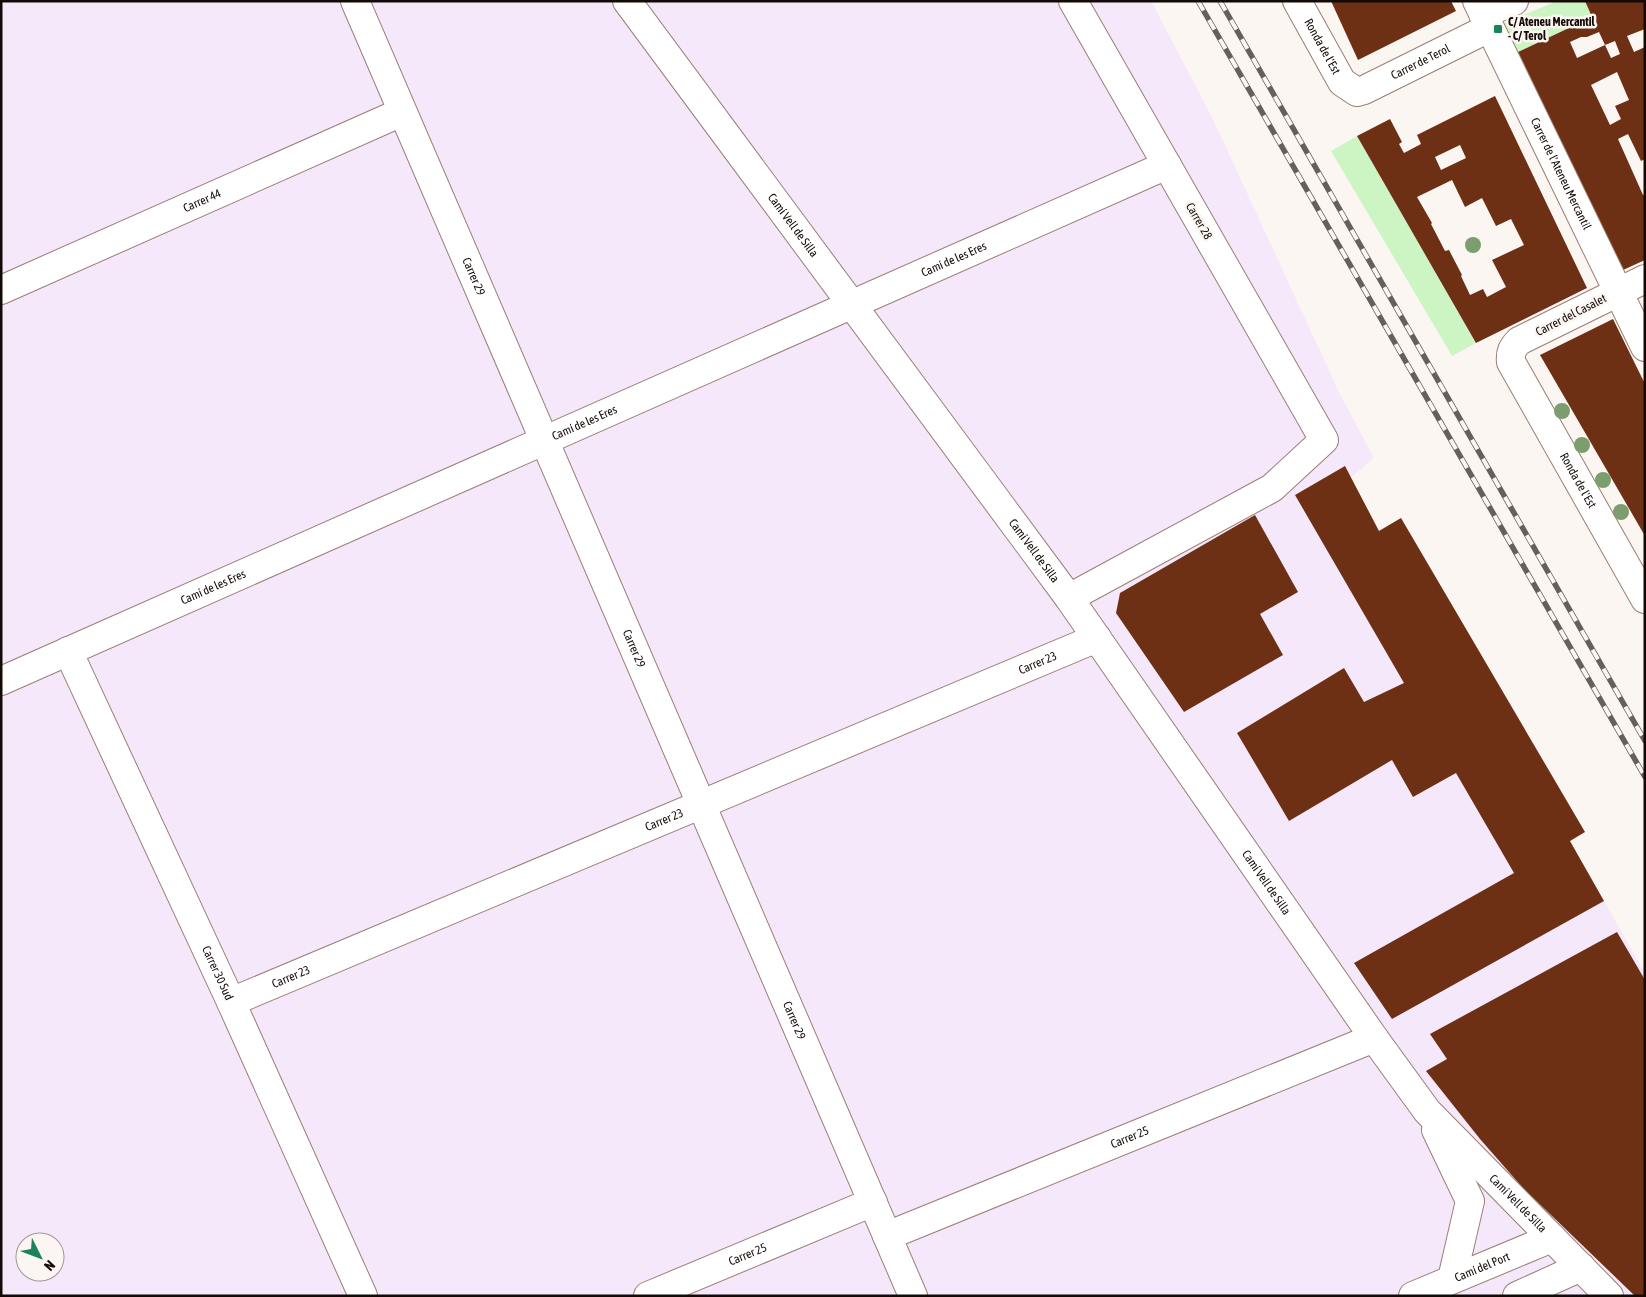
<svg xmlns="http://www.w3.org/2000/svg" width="1646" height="1297" font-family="'Asap Condensed',sans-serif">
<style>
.industrial{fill:#f5e8fb;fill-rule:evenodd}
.green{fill:#cdf5c4}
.building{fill:#6d3014;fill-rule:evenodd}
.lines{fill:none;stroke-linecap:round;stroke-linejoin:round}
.minor-casing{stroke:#9a7e73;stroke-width:30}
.tertiary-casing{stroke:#9a7e73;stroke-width:30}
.minor{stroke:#fff;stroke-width:28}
.tertiary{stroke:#fff;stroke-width:28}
.rail-casing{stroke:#675f5b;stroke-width:5.5}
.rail{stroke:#fcf6f3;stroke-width:4;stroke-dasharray:11;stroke-linecap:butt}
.tree{fill:#7c9d6d}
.poi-dot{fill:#1a825c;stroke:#fcf6f3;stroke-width:2}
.labels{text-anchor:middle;stroke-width:5;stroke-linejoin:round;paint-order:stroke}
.poi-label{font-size:12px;font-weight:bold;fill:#130a06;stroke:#fcf6f3;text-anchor:start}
.street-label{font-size:12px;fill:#130a06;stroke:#fcf6f3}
</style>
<rect width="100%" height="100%" fill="#fcf6f3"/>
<path class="industrial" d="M 1,1 L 1151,1 L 1212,117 L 1340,394 L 1374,458 L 1350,478 L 1379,531 L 1401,518 L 1585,832 L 1570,841 L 1645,973 L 1645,1296 L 1,1296 ZM 25,1242 L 55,1242 L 55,1272 L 25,1272 Z"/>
<path class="green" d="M 1557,1 L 1585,1 L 1592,17 L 1518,52 L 1504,23 Z
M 1357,136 L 1476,343 L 1452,356 L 1331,151 Z"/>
<path class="building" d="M 1331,1 L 1451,1 L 1456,11 L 1358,60 Z
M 1585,1 L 1645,1 L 1645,29 L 1627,36 L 1634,52 L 1645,47 L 1645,159 L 1641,161 L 1628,134 L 1618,139 L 1643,195 L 1645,194 L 1645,260 L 1623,270 L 1518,52 L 1592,17 ZM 1599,32 L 1605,45 L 1615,41 L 1620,54 L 1611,58 L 1605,45 L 1577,58 L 1570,42 L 1581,37 L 1587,37 ZM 1617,72 L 1629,100 L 1615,106 L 1621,119 L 1610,125 L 1591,85 Z
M 1495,96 L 1587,288 L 1476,343 L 1357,136 L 1390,119 L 1402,142 L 1399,144 L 1404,153 L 1421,144 L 1417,135 ZM 1460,145 L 1466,158 L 1441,170 L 1435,157 ZM 1452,180 L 1465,207 L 1482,198 L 1496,226 L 1511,219 L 1524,245 L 1492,260 L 1506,287 L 1487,297 L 1483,289 L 1470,295 L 1461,276 L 1462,275 L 1449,250 L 1445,251 L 1431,224 L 1432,223 L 1417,197 Z
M 1613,319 L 1645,384 L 1645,536 L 1540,355 Z
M 1345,466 L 1379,531 L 1401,518 L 1585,832 L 1570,841 L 1604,901 L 1392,1019 L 1354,963 L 1514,873 L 1456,773 L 1413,797 L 1392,760 L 1289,821 L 1237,733 L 1344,668 L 1364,702 L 1404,683 L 1295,495 Z
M 1255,515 L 1298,592 L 1260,614 L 1283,655 L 1184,712 L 1116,613 L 1120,593 Z
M 1617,932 L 1645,980 L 1645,1296 L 1635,1296 L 1523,1188 L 1480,1139 L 1426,1071 L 1447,1059 L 1430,1034 Z"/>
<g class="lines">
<defs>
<g id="minor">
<path id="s1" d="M 355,1 L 913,1296"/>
<path id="s2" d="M 627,1 L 1069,598 L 1374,1038 L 1427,1111 L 1609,1296"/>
<path id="s3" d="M 1297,1 L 1342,82 L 1357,92 L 1364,90 L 1489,28"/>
<path id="s4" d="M 1477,1 L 1645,347"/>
<path d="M 1483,14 L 1514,1"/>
<path id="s5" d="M 1645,279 L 1519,341 C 1512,348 1510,353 1511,362 L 1645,599"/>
<path id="s6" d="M 1,290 L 402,112"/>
<path d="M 1069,598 L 1272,488 L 1324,440 L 1073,1"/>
<path id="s7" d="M 68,651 L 231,1002 L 363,1296"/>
<path id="s8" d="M 1,681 L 1167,165"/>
<path id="s9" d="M 231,1002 L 1097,638"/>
<path d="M 1436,1130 L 1470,1201 L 1452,1279"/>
<path id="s10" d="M 887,1236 L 1374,1038"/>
<path id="s11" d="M 648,1296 L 873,1202"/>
</g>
<g id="tertiary">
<path id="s12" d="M 1413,1296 L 1552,1238"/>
<path d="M 1517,1296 L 1581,1267"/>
</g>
</defs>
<use href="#minor" class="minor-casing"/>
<use href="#tertiary" class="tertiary-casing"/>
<use href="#minor" class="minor"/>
<use href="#tertiary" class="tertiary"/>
<defs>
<path id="rail" d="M 1198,1 L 1645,777
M 1220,1 L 1645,741"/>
</defs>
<use href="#rail" class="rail-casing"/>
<use href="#rail" class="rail"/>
</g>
<g class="tree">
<circle cx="1473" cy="245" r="8"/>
<circle cx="1562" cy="411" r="8"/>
<circle cx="1582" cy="445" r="8"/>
<circle cx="1603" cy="480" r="8"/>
<circle cx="1621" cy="512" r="8"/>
</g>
<rect class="poi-dot" x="1493" y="24" width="10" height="10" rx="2.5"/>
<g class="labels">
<g class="poi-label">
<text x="1508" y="26">C/ Ateneu Mercantil<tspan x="1508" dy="14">- C/ Terol</tspan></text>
</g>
<g class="street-label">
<text dy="4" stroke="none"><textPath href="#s3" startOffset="52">Ronda de l'Est</textPath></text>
<text dy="4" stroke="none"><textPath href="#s3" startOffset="181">Carrer de Terol</textPath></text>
<text dy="4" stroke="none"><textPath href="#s4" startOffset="192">Carrer de l'Ateneu Mercantil</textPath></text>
<text dy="4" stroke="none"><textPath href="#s6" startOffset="220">Carrer 44</textPath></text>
<text transform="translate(1199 221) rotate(60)" y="4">Carrer 28</text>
<text dy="4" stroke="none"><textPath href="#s2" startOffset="279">Camí Vell de Silla</textPath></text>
<text dy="4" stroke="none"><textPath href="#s8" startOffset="1042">Camí de les Eres</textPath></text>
<text dy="4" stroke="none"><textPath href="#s1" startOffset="300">Carrer 29</textPath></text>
<text transform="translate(1571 315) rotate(-27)" y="4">Carrer del Casalet</text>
<text dy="4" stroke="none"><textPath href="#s8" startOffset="638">Camí de les Eres</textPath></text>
<text dy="4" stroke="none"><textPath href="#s5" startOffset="300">Ronda de l'Est</textPath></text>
<text dy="4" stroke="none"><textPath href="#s2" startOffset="684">Camí Vell de Silla</textPath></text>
<text dy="4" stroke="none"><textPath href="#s8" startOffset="232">Camí de les Eres</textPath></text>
<text dy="4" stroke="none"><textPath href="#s1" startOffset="705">Carrer 29</textPath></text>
<text dy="4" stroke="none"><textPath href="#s9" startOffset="875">Carrer 23</textPath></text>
<text dy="4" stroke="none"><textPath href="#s9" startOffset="470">Carrer 23</textPath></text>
<text dy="4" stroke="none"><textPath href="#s2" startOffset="1089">Camí Vell de Silla</textPath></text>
<text dy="4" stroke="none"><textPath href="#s7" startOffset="355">Carrer 30 Sud</textPath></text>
<text dy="4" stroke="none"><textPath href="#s9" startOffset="65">Carrer 23</textPath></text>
<text dy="4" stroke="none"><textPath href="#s1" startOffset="1110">Carrer 29</textPath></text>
<text dy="4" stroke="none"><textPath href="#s10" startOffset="262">Carrer 25</textPath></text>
<text dy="4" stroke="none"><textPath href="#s2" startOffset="1498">Camí Vell de Silla</textPath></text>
<text dy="4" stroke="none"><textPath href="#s11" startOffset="108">Carrer 25</textPath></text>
<text dy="4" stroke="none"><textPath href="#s12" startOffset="75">Camí del Port</textPath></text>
</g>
</g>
<rect width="1646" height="1297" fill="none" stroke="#130a06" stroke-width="5"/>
<g transform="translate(40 1257) rotate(132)"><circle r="24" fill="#fcf6f3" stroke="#9f9894"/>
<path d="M0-4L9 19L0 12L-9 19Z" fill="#1a825c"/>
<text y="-8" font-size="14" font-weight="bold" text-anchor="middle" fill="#130a06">N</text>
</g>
</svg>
